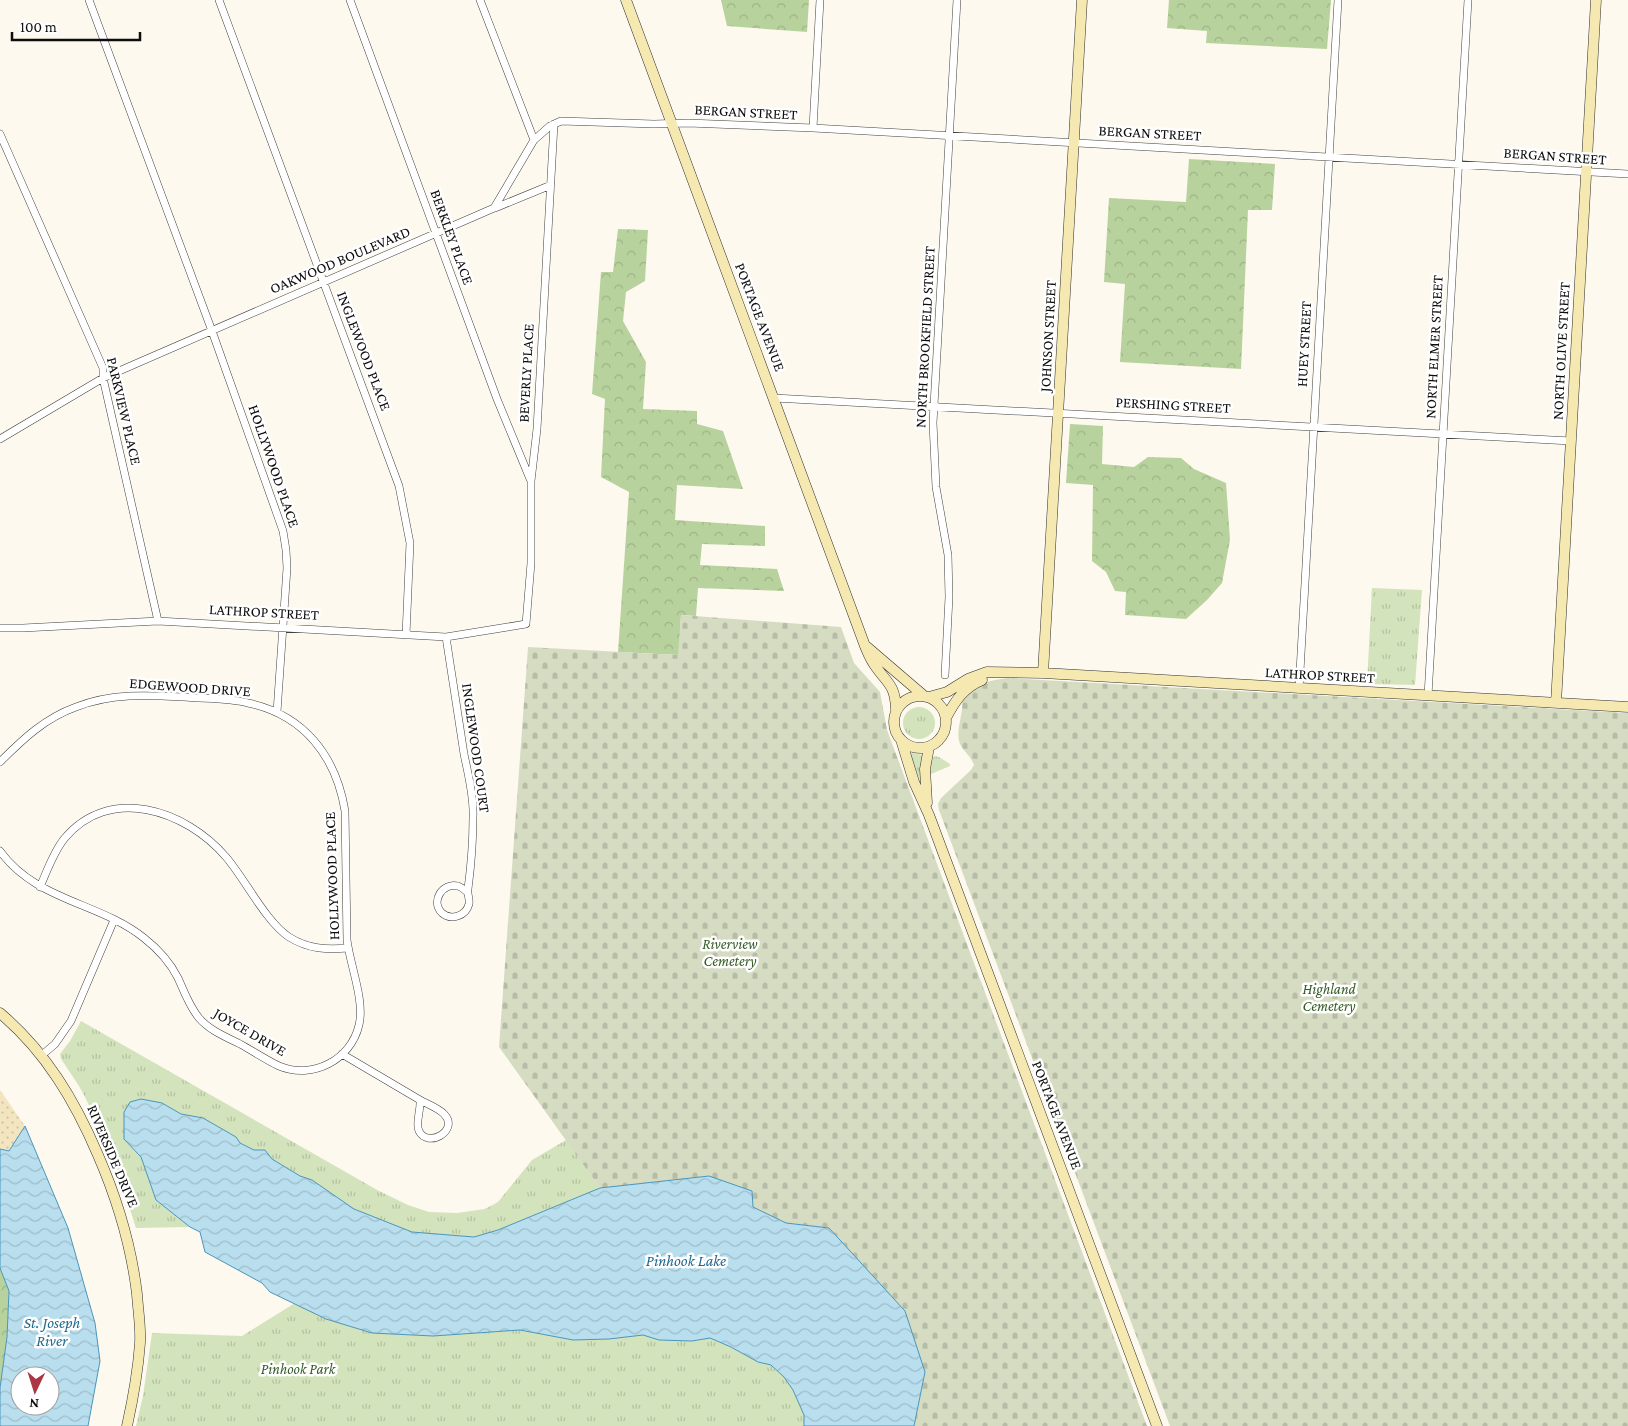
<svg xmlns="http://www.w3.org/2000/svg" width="1628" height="1426" font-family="'Crimson Pro',serif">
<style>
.grass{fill:url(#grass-tufts)}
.forest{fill:url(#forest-crowns)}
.sand{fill:url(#sand-dots)}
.cemetery{fill:url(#cemetery-stones)}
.water{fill:url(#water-waves);stroke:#4996bc;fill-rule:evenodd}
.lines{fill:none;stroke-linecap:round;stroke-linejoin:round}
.street-casing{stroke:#404040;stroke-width:8}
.secondary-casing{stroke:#2f2f2f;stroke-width:11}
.street{stroke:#fff;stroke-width:7}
.secondary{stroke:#f5e9b1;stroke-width:10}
.labels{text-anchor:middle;stroke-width:5;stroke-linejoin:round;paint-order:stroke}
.street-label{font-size:15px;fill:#0d0d0d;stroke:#fff}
.park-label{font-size:15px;font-style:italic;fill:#345c25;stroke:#fff}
.water-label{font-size:16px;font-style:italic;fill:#25688f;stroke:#fff}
</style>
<defs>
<pattern id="grass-tufts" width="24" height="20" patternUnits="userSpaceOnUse" patternTransform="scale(1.25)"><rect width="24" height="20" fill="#d3e3bc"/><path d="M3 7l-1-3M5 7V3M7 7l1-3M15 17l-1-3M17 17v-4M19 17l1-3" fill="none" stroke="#b4c2a0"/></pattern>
<pattern id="forest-crowns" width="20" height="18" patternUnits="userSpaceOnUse" patternTransform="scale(1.25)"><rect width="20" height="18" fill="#b8d29d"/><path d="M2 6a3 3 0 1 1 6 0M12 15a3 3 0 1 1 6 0" fill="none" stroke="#9db386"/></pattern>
<pattern id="sand-dots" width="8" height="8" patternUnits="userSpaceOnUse" patternTransform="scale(1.25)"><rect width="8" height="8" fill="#f3e5c0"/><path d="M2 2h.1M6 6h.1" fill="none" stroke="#cfc3a4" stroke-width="1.8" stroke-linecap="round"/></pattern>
<pattern id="cemetery-stones" width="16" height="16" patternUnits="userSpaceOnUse" patternTransform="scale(1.25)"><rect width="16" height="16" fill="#d6dcc2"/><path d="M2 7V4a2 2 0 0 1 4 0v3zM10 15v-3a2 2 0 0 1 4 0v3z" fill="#b6bca6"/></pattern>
<pattern id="water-waves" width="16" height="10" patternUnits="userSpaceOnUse" patternTransform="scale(1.25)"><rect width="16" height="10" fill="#b9deee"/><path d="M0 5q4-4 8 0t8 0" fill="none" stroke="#9ebdcb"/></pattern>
</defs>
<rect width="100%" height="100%" fill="#fdf9ee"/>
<path class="grass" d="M 1372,588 L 1422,590 L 1415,685 L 1367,684 Z
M903 723a16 16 0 1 1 32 0a16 16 0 1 1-32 0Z
M 912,753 L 923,755 L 920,769 L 920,782 L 910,754 Z
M 934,756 L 939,757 L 950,764 L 950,766 L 931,774 L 930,773 L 931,763 Z
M 81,1021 L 379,1191 L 408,1205 L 429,1212 L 457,1213 L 485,1209 L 498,1202 L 532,1160 L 566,1140 L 600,1188 L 498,1230 L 474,1237 L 412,1232 L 354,1209 L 312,1180 L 300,1176 L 272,1159 L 265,1150 L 254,1150 L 240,1143 L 236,1137 L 203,1118 L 181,1114 L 162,1103 L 124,1139 L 141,1157 L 156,1200 L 190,1227 L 136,1228 C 122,1183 105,1137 84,1095 C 77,1082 69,1071 61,1059 L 60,1054 L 70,1041 Z
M 295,1303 L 326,1319 L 372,1333 L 433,1336 L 520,1330 L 573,1340 L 609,1339 L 643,1335 L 659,1340 L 692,1341 L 710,1338 L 731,1347 L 758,1362 L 771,1365 L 784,1377 L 793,1390 L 804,1415 L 804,1426 L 136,1426 L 143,1396 L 152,1333 L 242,1336 Z"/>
<path class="forest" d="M 721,0 L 809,0 L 807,32 L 727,26 Z
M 1169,0 L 1331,0 L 1327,49 L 1206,43 L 1207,31 L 1167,28 Z
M 1189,159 L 1275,164 L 1272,210 L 1248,210 L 1241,369 L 1120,362 L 1125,284 L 1104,282 L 1109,198 L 1186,202 Z
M 618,229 L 648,230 L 645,281 L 626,292 L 623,321 L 646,362 L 643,409 L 697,411 L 697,424 L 723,431 L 743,489 L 677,485 L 675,520 L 765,526 L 765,546 L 702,544 L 700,565 L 777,569 L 784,591 L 698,588 L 696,616 L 681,615 L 679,655 L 618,652 L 629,492 L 601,477 L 605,399 L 592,394 L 601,272 L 613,272 Z
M 1070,424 L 1103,426 L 1102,464 L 1134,467 L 1148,457 L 1181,458 L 1194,469 L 1226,483 L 1230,540 L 1222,583 L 1207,600 L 1186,619 L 1125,615 L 1126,592 L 1115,591 L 1106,572 L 1092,561 L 1093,485 L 1066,483 Z
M 0,1268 L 9,1290 L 7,1337 L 0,1388 Z"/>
<path class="sand" d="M 0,1090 L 25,1126 L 9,1151 L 0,1149 Z"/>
<path class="cemetery" d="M 681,615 L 841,627 L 854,663 L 880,692 L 887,730 L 1147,1426 L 914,1426 L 925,1372 L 829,1228 L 786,1223 L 753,1207 L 709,1176 L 600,1188 L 499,1047 L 528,647 L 678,655 Z
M 1008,678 L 1628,713 L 1628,1426 L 1170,1426 L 939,810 L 938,804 L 941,798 L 971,770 L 974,765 C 971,755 961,750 959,741 C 956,728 965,709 961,700 C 978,684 984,681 1008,678 Z"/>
<path class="water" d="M 141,1099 L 162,1103 L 181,1114 L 203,1118 L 236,1137 L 240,1143 L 254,1150 L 265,1150 L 272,1159 L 300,1176 L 312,1180 L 354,1209 L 412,1232 L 474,1237 L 498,1230 L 600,1188 L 709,1176 L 752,1191 L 753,1207 L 786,1223 L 829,1228 L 905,1311 L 925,1372 L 914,1426 L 804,1426 L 804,1415 L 793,1390 L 784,1377 L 771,1365 L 758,1362 L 731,1347 L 710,1338 L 692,1341 L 659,1340 L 643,1335 L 609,1339 L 573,1340 L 520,1330 L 433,1336 L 372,1333 L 326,1319 L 270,1292 L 262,1283 L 205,1252 L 200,1232 L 190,1227 L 156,1200 L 141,1157 L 124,1139 L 124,1112 L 130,1102 Z
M 25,1126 L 68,1228 L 95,1323 L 100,1361 L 88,1426 L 0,1426 L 0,1388 L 7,1337 L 9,1291 L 0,1268 L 0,1149 L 9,1151 ZM 20,1376 L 50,1376 L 50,1406 L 20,1406 Z"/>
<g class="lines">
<defs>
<path id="street" d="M 89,0 L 212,331 L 283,531 L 286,550 L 287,568 L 277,712
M 219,0 L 399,486 L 410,543 L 406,635
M 350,0 L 497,399 L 530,479
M 480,0 L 534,140
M 813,128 L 820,0
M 0,134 L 103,368 L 103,378 L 158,621
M 495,208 L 551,185
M 774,398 L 1571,441
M 0,439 L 103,378 L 494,208 L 534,140 L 550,126 L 561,121 L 654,124 L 688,123 L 813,128 L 1628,174
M 0,628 L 23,628 L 158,621 L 446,637 L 526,624 L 531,563 L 531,481 L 537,429 L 554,124
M 446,637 C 452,676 458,715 464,754 C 468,774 474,796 473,817 C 473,841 471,866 468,889 C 467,894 470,899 469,904 C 466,916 451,921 442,913 C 430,901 443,882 458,886 C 461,887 465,890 467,892
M 945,675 L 949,597 L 948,555 L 936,487 L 933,423 L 957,0
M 1299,689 L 1338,0
M 1428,696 L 1468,0
M 0,762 C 23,739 45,718 76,707 C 111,693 147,695 184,697 C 205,699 228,698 248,703 C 304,715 336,756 345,811 L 347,940 C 350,965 365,1001 359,1025 C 351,1060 312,1080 279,1066 C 266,1060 253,1051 240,1044 C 226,1037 209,1030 199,1018 C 189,1006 184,991 178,978 C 170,962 158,949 144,938 C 99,902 36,901 0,851
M 40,887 C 47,871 53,853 64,839 C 109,784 186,810 226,857 C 245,879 266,922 289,937 C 308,949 327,950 348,948
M 342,1054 L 420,1100
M 42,1055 L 55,1044 L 71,1021 L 114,920
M 420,1100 C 427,1104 438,1108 444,1114 C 460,1130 428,1149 419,1131 C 415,1123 421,1111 420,1100 Z"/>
<path id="secondary" d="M 626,0 L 865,646 C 868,653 871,661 876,667 C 888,684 895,685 896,709
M 867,647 L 923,695
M 1043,673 L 1082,0
M894 722a26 26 0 1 1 52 0a26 26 0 1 1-52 0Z
M 929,697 L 947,692 L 968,679 L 987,672 L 1043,673 L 1628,707
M 1556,703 L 1596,0
M 946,718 C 955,701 964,687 982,680
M 902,743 L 914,782 L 929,815 L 1157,1426
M 927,803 L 925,769 L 929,747
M 0,1013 C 46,1052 75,1101 98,1155 C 118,1201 131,1244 137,1294 C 138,1310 141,1327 140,1343 C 138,1371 133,1399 127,1426"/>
</defs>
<use href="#street" class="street-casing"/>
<use href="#secondary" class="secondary-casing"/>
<use href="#street" class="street"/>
<use href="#secondary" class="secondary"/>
</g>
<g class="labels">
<g class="street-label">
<text transform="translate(746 112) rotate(3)" y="5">BERGAN STREET</text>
<text transform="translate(1150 133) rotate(3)" y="5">BERGAN STREET</text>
<text transform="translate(1555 156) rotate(4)" y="5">BERGAN STREET</text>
<text transform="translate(452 237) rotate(70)" y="5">BERKLEY PLACE</text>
<text transform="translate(340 260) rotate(-23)" y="5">OAKWOOD BOULEVARD</text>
<text transform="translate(760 317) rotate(69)" y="5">PORTAGE AVENUE</text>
<text transform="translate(1048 336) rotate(-87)" y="5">JOHNSON STREET</text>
<text transform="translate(925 337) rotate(-87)" y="5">NORTH BROOKFIELD STREET</text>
<text transform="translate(1304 344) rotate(-87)" y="5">HUEY STREET</text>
<text transform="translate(1434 347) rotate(-87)" y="5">NORTH ELMER STREET</text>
<text transform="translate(364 351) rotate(69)" y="5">INGLEWOOD PLACE</text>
<text transform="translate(1561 351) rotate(-87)" y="5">NORTH OLIVE STREET</text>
<text transform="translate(526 373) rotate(-87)" y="5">BEVERLY PLACE</text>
<text transform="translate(1173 405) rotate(3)" y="5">PERSHING STREET</text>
<text transform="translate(124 411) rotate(77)" y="5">PARKVIEW PLACE</text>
<text transform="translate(274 466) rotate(71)" y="5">HOLLYWOOD PLACE</text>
<text transform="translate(264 612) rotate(3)" y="5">LATHROP STREET</text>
<text transform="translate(1320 675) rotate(3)" y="5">LATHROP STREET</text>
<text transform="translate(190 687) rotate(4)" y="5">EDGEWOOD DRIVE</text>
<text transform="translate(476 748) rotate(82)" y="5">INGLEWOOD COURT</text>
<text transform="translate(332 876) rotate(-92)" y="5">HOLLYWOOD PLACE</text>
<text transform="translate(250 1032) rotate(30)" y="5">JOYCE DRIVE</text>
<text transform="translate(1057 1115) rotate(69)" y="5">PORTAGE AVENUE</text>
<text transform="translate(113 1156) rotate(67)" y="5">RIVERSIDE DRIVE</text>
</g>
<g class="park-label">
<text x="730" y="949">Riverview<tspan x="730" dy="17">Cemetery</tspan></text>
<text x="1329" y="994">Highland<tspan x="1329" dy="17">Cemetery</tspan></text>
<text x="298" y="1374">Pinhook Park</text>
</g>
<g class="water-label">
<text x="686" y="1266">Pinhook Lake</text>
<text x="52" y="1328">St. Joseph<tspan x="52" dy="18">River</tspan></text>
</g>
</g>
<g transform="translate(35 1391) rotate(184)"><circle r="24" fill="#ffffff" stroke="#9e9e9e"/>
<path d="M0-4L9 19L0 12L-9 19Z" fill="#ac3643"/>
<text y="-8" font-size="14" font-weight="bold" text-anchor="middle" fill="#0d0d0d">N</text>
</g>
<path d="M12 32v8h128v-8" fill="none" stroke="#0d0d0d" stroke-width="2.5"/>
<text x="20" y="32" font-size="15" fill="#0d0d0d" stroke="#ffffff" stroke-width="4" paint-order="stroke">100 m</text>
</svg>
